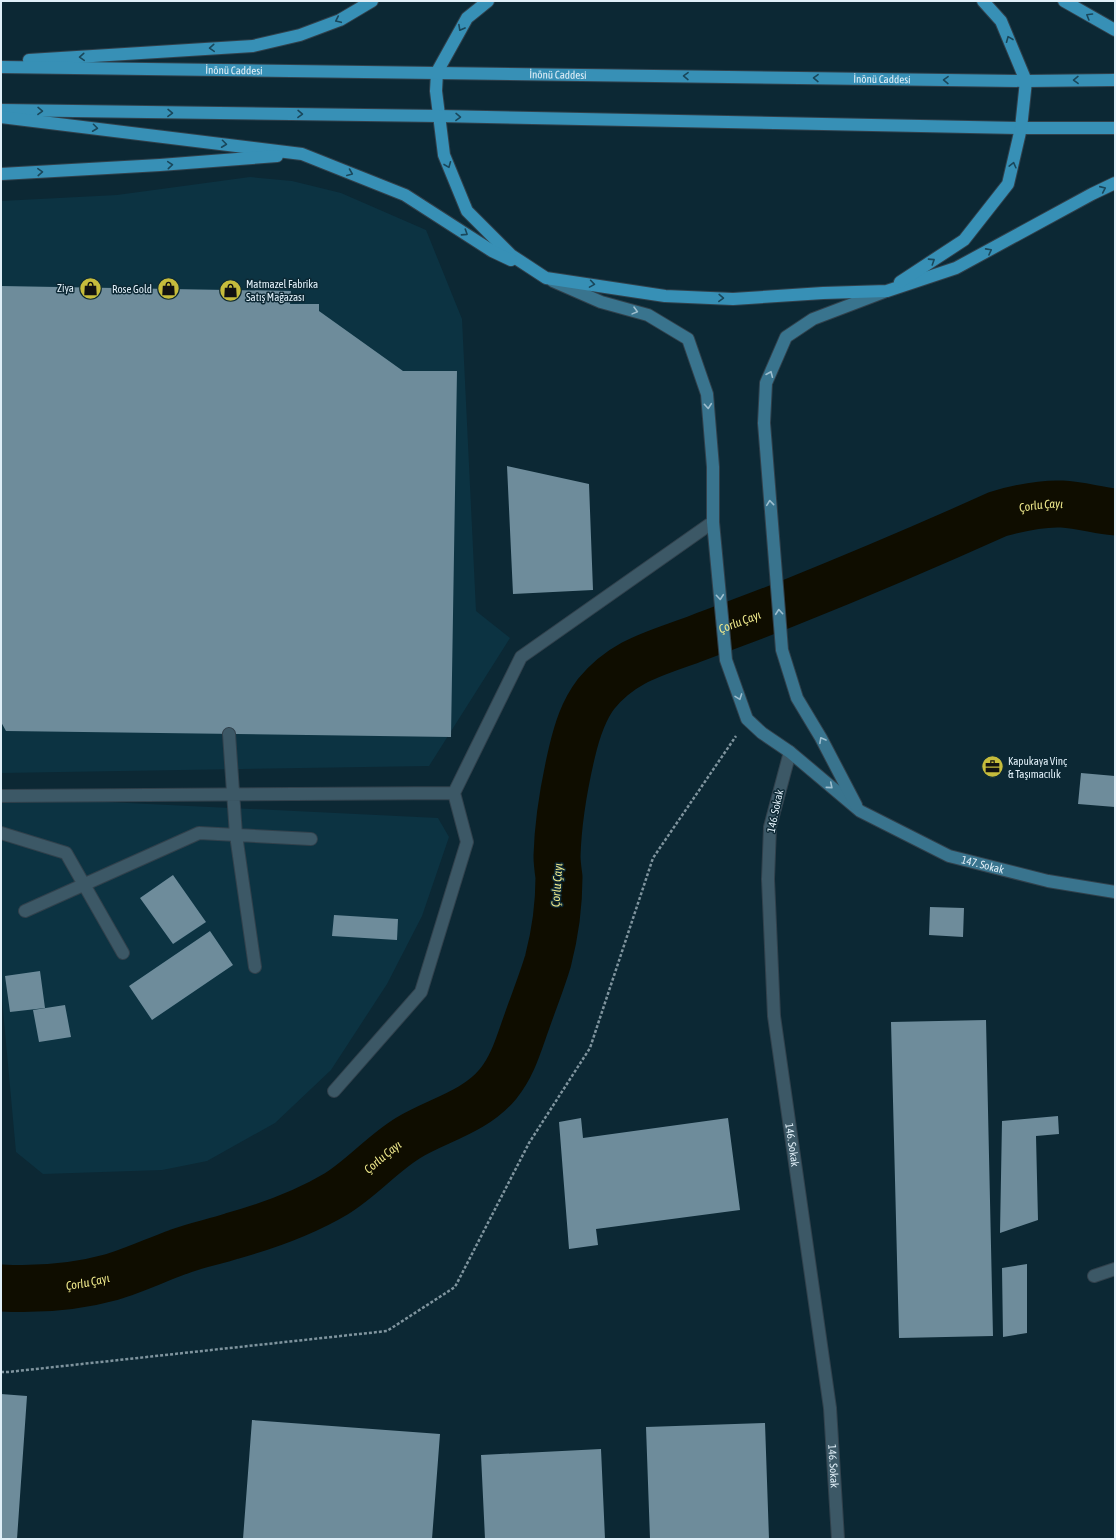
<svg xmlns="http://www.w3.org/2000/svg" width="1116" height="1540" font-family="'Asap Condensed',sans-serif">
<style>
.built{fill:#0c3342}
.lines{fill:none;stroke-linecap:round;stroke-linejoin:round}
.river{stroke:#0f0d00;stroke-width:47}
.building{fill:#6e8c9b}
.lane-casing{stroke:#31414c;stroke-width:14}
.street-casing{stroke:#31414c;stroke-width:14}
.secondary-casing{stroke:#31414c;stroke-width:14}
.primary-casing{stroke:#31414c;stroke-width:14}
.path{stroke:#7f949e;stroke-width:2.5;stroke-dasharray:3 2;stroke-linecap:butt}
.lane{stroke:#3c5866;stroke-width:12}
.street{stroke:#3c5866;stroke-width:12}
.secondary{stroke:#39748e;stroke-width:12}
.primary{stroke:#3790b6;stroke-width:12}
.oneway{stroke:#19475b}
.oneway2{stroke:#9dbece}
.labels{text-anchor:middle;stroke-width:3;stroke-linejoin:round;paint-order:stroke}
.street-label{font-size:11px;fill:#e0eff8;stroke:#0c2834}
.poi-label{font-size:11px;fill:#e0eff8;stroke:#0c2834;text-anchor:start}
.water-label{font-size:12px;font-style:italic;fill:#efe98b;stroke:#0c2834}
</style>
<rect width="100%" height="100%" fill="#0c2834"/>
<path class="built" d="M 250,177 L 292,181 L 341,193 L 426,230 L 462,319 L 476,611 L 510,638 L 429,766 L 1,773 L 1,201 L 117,195 Z
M 5,797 L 438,818 L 449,837 L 422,916 L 387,984 L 331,1070 L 275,1123 L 207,1161 L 162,1170 L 43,1174 L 16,1152 L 1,988 L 1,801 Z"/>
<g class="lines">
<path class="river" id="s1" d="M 1,1288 C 38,1290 76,1287 112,1277 C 135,1270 156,1260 178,1252 C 196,1245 214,1242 232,1236 C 268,1226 304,1213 336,1194 C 362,1178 382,1154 408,1138 C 438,1120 475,1112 498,1084 C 513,1066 519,1043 527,1021 C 534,1001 542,981 548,961 C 555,934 559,905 559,877 C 558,870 557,863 557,856 C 558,822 564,786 572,752 C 577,731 583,711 596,694 C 623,661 654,654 692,640 C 723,628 754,617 784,605 C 856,576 927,546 998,514 C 1019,508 1040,503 1062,504 C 1080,505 1097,510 1115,512"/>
</g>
<path class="building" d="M 1,286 L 291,291 L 290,304 L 319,304 L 319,311 L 403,371 L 457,371 L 451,737 L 6,731 L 1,722 Z
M 507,466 L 589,484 L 593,590 L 513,594 Z
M 1081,773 L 1115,776 L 1115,807 L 1078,804 Z
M 173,875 L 206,922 L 173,944 L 140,898 Z
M 930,907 L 964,908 L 963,937 L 929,935 Z
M 334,915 L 398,919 L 397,940 L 332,936 Z
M 210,931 L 233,965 L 152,1020 L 129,986 Z
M 40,971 L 45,1008 L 10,1012 L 5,976 Z
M 65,1005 L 71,1037 L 39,1042 L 33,1010 Z
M 986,1020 L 993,1336 L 899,1338 L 891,1022 Z
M 1058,1116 L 1059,1134 L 1036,1136 L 1038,1220 L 1000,1233 L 1002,1121 Z
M 581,1118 L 583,1138 L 728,1118 L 740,1210 L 596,1229 L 598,1245 L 569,1249 L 559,1122 Z
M 1027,1264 L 1027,1333 L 1003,1337 L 1002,1268 Z
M 1,1394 L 27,1396 L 17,1539 L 1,1539 Z
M 252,1420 L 440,1434 L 432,1539 L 243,1539 Z
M 765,1423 L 769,1539 L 650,1539 L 646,1427 Z
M 601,1449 L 605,1539 L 485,1539 L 481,1455 Z"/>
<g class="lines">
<defs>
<path id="lane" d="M 229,734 L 236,835 L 255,967
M 1,796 L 454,793 L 521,657 L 713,522
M 1,833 L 66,853 L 123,953
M 25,911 L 199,833 L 311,839
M 334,1091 L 421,992 L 467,842 L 454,793
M 1094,1276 L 1115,1269"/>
<g id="street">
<path id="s2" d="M 790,752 L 770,827 L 768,879 L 774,1016 L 830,1408 L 838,1539"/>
</g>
<g id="secondary">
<path id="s3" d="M 553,281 L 601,302 L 648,315 L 688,339 L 707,394 L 713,467 L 713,522 L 726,660 L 747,719 L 762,733 L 790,752 L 860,811 L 949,856 L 1048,881 L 1115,892"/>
<path d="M 856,805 L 821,738 L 797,698 L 782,650 L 764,423 L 766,383 L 786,337 L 813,319 L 884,292"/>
</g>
<g id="primary">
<path d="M 488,1 L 467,18 L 437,72 L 436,91 L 444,155 L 467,211 L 511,255 L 546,278 L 665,296 L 733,299 L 823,293 L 887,291 L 956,268 L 1092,194 L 1115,183"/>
<path d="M 1064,1 L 1115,30"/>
<path d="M 29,60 L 253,46 L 300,35 L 340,20 L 372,1"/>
<path id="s4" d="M 1,67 L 1026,81 L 1115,80"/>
<path d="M 1,110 L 439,116 L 1021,128 L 1115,128"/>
<path d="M 1,117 L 302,154 L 405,195 L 492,251 L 511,260"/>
<path d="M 1,174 L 160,165 L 277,156"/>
<path d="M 900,282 L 964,240 L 1008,184 L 1021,128 L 1026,81 L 1001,21 L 983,1"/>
</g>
</defs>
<use href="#lane" class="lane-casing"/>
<use href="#street" class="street-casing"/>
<use href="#secondary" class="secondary-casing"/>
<use href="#primary" class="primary-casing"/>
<path class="path" d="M 1,1372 L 8,1372 L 387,1331 L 455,1287 L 529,1143 L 590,1048 L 653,858 L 736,736"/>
<use href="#lane" class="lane"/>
<use href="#street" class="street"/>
<use href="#secondary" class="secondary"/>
<use href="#primary" class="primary"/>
</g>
<defs><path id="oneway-chevron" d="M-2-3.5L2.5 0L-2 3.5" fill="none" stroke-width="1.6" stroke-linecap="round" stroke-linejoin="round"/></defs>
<g class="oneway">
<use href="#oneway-chevron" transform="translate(1089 16) rotate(-149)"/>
<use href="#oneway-chevron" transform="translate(338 20) rotate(155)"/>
<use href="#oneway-chevron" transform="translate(461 28) rotate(119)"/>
<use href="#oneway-chevron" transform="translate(1009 39) rotate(-112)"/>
<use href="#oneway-chevron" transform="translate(212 48) rotate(176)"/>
<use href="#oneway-chevron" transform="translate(82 57) rotate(176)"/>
<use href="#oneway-chevron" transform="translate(686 76) rotate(-179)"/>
<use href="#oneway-chevron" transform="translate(816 78) rotate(-179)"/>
<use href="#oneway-chevron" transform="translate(946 80) rotate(-179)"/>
<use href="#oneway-chevron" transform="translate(1076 80) rotate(179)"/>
<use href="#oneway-chevron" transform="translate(40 111) rotate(1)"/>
<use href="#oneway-chevron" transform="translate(170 113) rotate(1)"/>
<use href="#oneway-chevron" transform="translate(300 114) rotate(1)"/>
<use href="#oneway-chevron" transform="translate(458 117) rotate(1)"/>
<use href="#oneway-chevron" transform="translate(95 128) rotate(7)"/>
<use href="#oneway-chevron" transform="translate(224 144) rotate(7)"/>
<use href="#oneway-chevron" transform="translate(170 165) rotate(-5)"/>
<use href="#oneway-chevron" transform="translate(448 165) rotate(68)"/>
<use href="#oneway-chevron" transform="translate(1013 165) rotate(-76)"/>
<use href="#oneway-chevron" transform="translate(40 172) rotate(-3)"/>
<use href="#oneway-chevron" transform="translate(350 173) rotate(22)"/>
<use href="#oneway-chevron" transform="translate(1103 189) rotate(-24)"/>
<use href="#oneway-chevron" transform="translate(465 233) rotate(33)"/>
<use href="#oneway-chevron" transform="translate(989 251) rotate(-28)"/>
<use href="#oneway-chevron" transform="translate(932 261) rotate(-33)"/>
<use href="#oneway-chevron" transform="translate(592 284) rotate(9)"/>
<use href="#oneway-chevron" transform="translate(721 298) rotate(2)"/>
</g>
<g class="oneway2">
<use href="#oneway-chevron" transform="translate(635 311) rotate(15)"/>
<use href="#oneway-chevron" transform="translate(770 374) rotate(-67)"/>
<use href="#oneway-chevron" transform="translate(708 406) rotate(85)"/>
<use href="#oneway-chevron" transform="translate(770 503) rotate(-96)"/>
<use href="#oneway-chevron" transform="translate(720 597) rotate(85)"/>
<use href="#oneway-chevron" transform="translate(779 612) rotate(-95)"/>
<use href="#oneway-chevron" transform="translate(739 697) rotate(70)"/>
<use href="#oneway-chevron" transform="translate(822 740) rotate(-119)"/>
<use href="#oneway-chevron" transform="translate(830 786) rotate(40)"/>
</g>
<defs>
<symbol id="shop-disc" viewBox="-11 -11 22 22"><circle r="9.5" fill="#c6bc3c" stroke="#0c2834"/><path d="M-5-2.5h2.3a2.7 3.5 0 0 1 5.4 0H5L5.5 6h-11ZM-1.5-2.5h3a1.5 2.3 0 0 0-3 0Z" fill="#111"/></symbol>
<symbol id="office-disc" viewBox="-11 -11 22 22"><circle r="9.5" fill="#c6bc3c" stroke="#0c2834"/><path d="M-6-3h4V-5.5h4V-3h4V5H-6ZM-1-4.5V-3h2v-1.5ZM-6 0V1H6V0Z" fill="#111"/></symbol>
</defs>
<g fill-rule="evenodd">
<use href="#shop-disc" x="78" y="276" width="25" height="25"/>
<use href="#shop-disc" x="156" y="276" width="25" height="25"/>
<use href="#shop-disc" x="218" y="278" width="25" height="25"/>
<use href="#office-disc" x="980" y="754" width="25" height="25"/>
</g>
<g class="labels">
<g class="street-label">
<text dy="4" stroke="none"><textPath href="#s4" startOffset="233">İnönü Caddesi</textPath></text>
<text dy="4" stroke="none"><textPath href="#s4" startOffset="557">İnönü Caddesi</textPath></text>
<text dy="4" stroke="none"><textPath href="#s4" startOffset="881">İnönü Caddesi</textPath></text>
<text transform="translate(775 811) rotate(-78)" y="4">146. Sokak</text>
<text dy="4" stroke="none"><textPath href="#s3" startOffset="816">147. Sokak</textPath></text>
<text dy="4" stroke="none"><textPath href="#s2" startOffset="397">146. Sokak</textPath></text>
<text dy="4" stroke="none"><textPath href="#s2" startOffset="721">146. Sokak</textPath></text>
</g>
<g class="poi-label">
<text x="246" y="288">Matmazel Fabrika<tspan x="246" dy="13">Satış Mağazası</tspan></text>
<text x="74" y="292" text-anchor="end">Ziya</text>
<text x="152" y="293" text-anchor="end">Rose Gold</text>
<text x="1008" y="765">Kapukaya Vinç<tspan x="1008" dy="13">&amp; Taşımacılık</tspan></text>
</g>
<g class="water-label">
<text dy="4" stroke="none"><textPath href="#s1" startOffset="1443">Çorlu Çayı</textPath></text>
<text dy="4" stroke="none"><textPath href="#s1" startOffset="1119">Çorlu Çayı</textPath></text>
<text transform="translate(557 885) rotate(-86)" y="4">Çorlu Çayı</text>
<text dy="4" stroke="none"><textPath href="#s1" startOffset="411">Çorlu Çayı</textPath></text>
<text dy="4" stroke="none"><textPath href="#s1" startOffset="87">Çorlu Çayı</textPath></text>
</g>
</g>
<rect width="1116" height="1540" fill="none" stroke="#e0eff8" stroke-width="4"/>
</svg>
